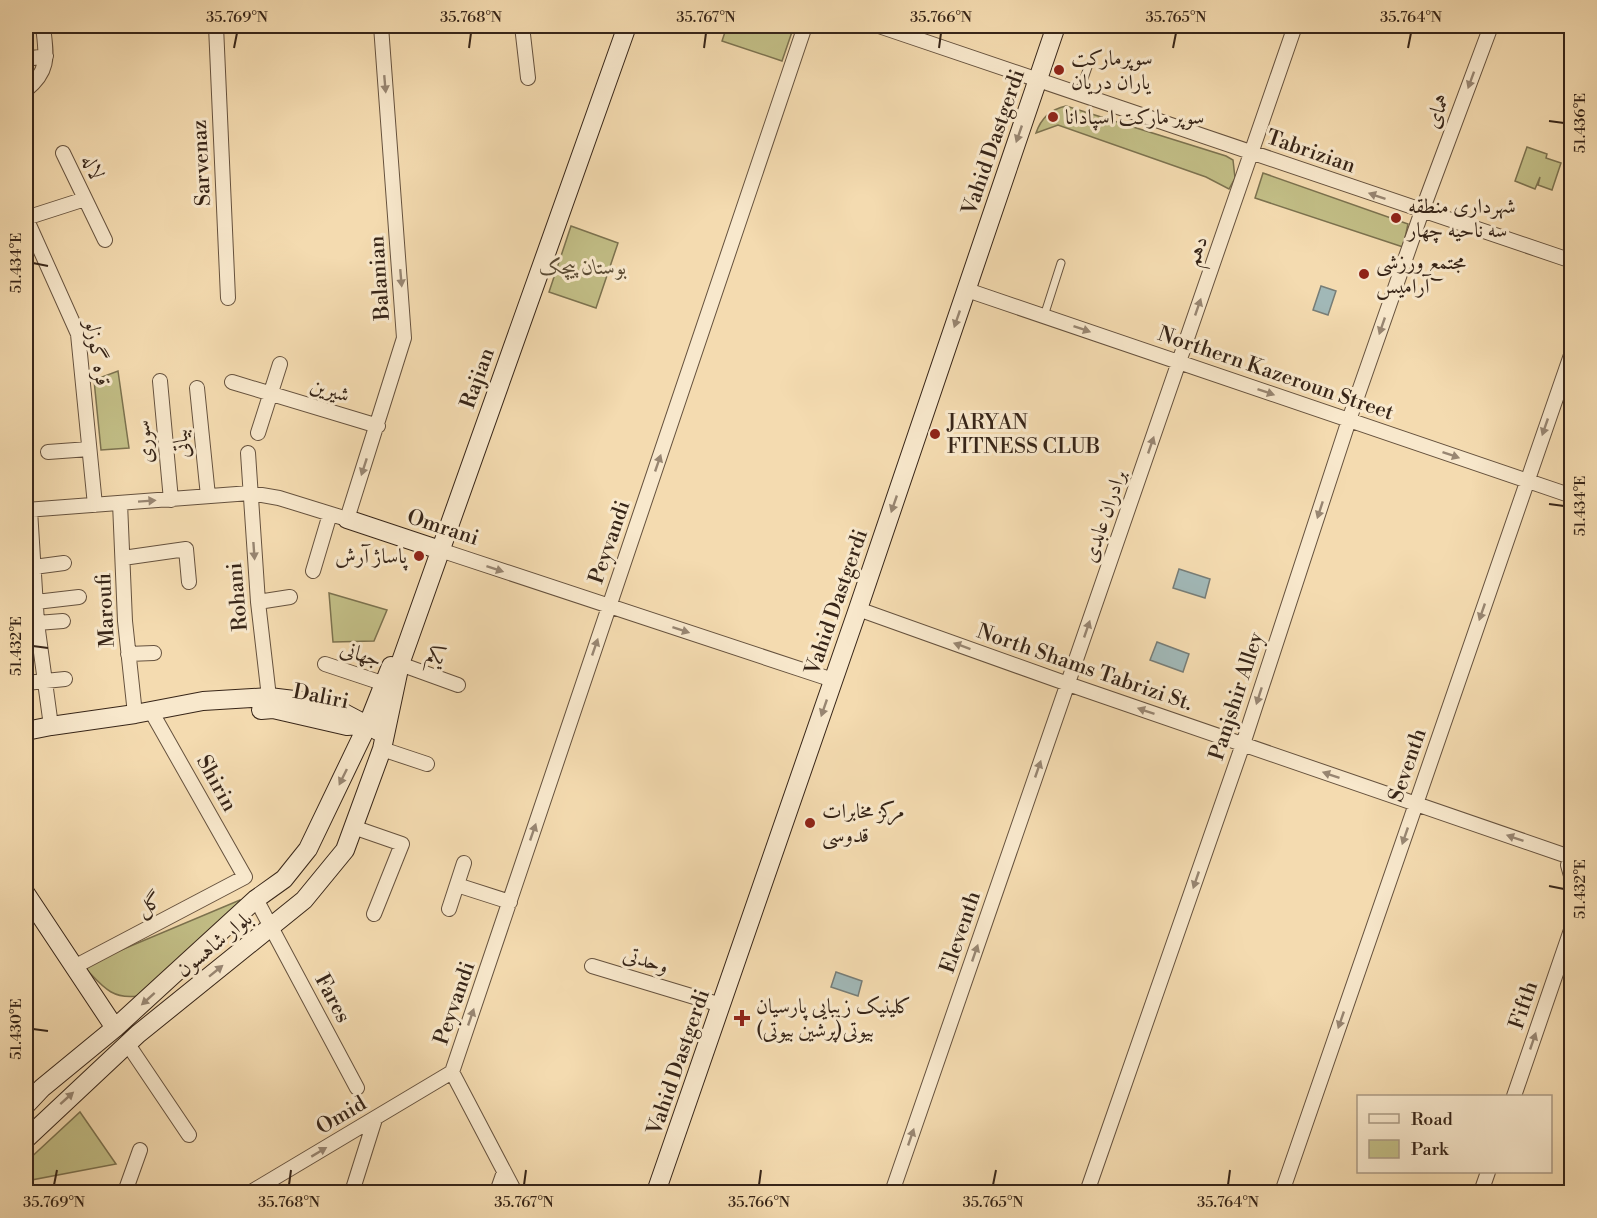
<svg xmlns="http://www.w3.org/2000/svg" width="1597" height="1218" font-family="'Libre Bodoni',Amiri,serif">
<style>
.green{fill:#c2be86;stroke:#7c724f;stroke-width:1.5}
.water{fill:#a1b8b7;stroke:#777d77;stroke-width:1.5}
.lines{fill:none;stroke-linecap:round;stroke-linejoin:round}
.lane-casing{stroke:#66523e;stroke-width:9}
.street-casing{stroke:#66523e;stroke-width:16}
.secondary-casing{stroke:#372518;stroke-width:20}
.lane{stroke:#f8e8cc;stroke-width:7}
.street{stroke:#f8e8cc;stroke-width:14}
.secondary{stroke:#f8e8cc;stroke-width:18}
.oneway{fill:#988672}
.ticks{fill:none;stroke:#372518;stroke-width:2}
.poi-dot{fill:#8f2418;stroke:#f8e8cc;stroke-width:2}
.labels{text-anchor:middle;stroke-width:6;stroke-linejoin:round;paint-order:stroke}
.poi-label{font-size:21px;fill:#372518;stroke:#f8e8cc;text-anchor:start}
.street-label{font-size:21px;fill:#372518;stroke:#f8e8cc}
.park-label{font-size:21px;font-style:italic;fill:#5a4b34;stroke:#f8e8cc}
.neatline{fill:none;stroke:#372518;stroke-width:2}
.ticks-label{font-size:15px;text-anchor:middle;fill:#372518}
</style>
<rect width="100%" height="100%" fill="#f4dbb0"/>
<filter id="stains"><feTurbulence type="fractalNoise" baseFrequency=".00333" numOctaves="4"/><feColorMatrix values="0 0 0 0 .2 0 0 0 0 .09 0 0 0 0 .02 0 0 0 .5 -.17"/></filter>
<radialGradient id="worn" r=".72"><stop offset=".6" stop-color="#630" stop-opacity="0"/><stop offset="1" stop-color="#630" stop-opacity=".3"/></radialGradient>
<path class="green" d="M 727,26 L 794,26 L 782,61 L 722,41 Z
M 1066,106 L 1226,156 L 1233,160 L 1235,178 L 1229,189 L 1206,177 L 1058,125 L 1036,133 C 1041,118 1052,109 1066,106 Z
M 1527,147 L 1547,154 L 1546,158 L 1561,163 L 1552,190 L 1538,185 L 1540,177 L 1535,189 L 1515,181 Z
M 1263,173 L 1408,224 L 1403,247 L 1255,198 Z
M 571,226 L 618,243 L 596,308 L 549,292 Z
M 118,371 L 129,448 L 101,450 L 94,380 Z
M 329,593 L 387,610 L 374,641 L 333,642 Z
M 240,900 L 243,907 L 138,996 C 110,1000 101,984 83,966 Z
M 80,1112 L 116,1164 L 26,1181 L 26,1162 Z"/>
<path class="water" d="M 1321,286 L 1336,291 L 1328,315 L 1313,310 Z
M 1179,569 L 1210,579 L 1205,598 L 1173,588 Z
M 1157,642 L 1189,654 L 1183,672 L 1150,660 Z
M 836,972 L 862,981 L 858,996 L 831,987 Z"/>
<g class="lines">
<defs>
<path id="lane" d="M 1079,93 L 1089,64
M 1044,316 L 1061,263"/>
<path id="street" d="M 216,26 L 228,298
M 522,26 L 528,78
M 879,26 L 1572,261
M 26,59 L 46,56
M 26,90 C 51,70 46,54 43,26
M 63,153 L 105,240
M 85,199 L 26,218 L 78,334 L 95,505
M 967,290 L 1572,496
M 160,381 L 171,500
M 232,382 L 378,426
M 197,388 L 208,496
M 258,433 L 280,364
M 48,452 L 89,449
M 248,453 L 258,602 L 269,697
M 120,503 L 125,621 L 135,714
M 26,510 L 250,493 L 279,498 L 347,519 L 404,338 L 381,26
M 30,510 L 37,623 L 51,726
M 440,550 L 833,680
M 123,558 L 186,549 L 189,582
M 34,567 L 64,563
M 313,571 L 330,514
M 36,602 L 79,597
M 258,602 L 290,597
M 858,609 L 1068,684 L 1570,857
M 37,623 L 63,621
M 128,654 L 154,653
M 325,664 L 385,684
M 400,664 L 458,685
M 26,683 L 65,679
M 382,749 L 427,764
M 353,827 L 402,844 L 374,914
M 1572,855 L 1568,865 L 1572,879
M 457,885 L 510,902
M 256,899 L 357,1088
M 449,909 L 464,863
M 592,966 L 721,1005
M 74,967 L 245,877 L 151,711
M 127,1043 L 189,1135
M 452,1072 L 805,26
M 452,1072 L 515,1192
M 1514,1096 L 1572,927
M 125,1192 L 140,1150
M 251,1192 L 452,1072
M 352,1192 L 375,1119
M 497,1192 L 504,1172
M 892,1192 L 1295,26
M 1087,1192 L 1243,744 L 1349,420 L 1422,211 L 1491,26
M 1282,1192 L 1572,352
M 1481,1192 L 1488,1172"/>
<path id="secondary" d="M 347,519 L 440,550
M 261,710 L 273,709 L 347,726 L 360,725
M 26,731 L 51,726 L 135,714 L 203,701 L 269,697 L 319,703 L 344,713 L 378,731
M 26,894 L 115,1028
M 26,1105 L 42,1088 L 115,1028 L 256,899 L 284,879 L 308,849 L 368,724 L 391,666
M 26,1139 L 138,1034 L 304,900 L 345,850 L 382,749 L 400,664 L 627,26
M 656,1192 L 858,609 L 1056,26"/>
</defs>
<use href="#lane" class="lane-casing"/>
<use href="#street" class="street-casing"/>
<use href="#secondary" class="secondary-casing"/>
<use href="#lane" class="lane"/>
<use href="#street" class="street"/>
<use href="#secondary" class="secondary"/>
</g>
<defs><path id="oneway-solid" d="M-6-.8H1V-3.2L6.5 0L1 3.2V.8H-6Z" transform="scale(1.5)"/></defs>
<g class="oneway">
<use href="#oneway-solid" transform="translate(1471 80) rotate(110)"/>
<use href="#oneway-solid" transform="translate(385 84) rotate(85)"/>
<use href="#oneway-solid" transform="translate(1019 134) rotate(109)"/>
<use href="#oneway-solid" transform="translate(1377 196) rotate(-161)"/>
<use href="#oneway-solid" transform="translate(401 278) rotate(85)"/>
<use href="#oneway-solid" transform="translate(1198 307) rotate(-71)"/>
<use href="#oneway-solid" transform="translate(957 319) rotate(109)"/>
<use href="#oneway-solid" transform="translate(1382 326) rotate(109)"/>
<use href="#oneway-solid" transform="translate(1082 329) rotate(19)"/>
<use href="#oneway-solid" transform="translate(1266 392) rotate(19)"/>
<use href="#oneway-solid" transform="translate(1545 427) rotate(109)"/>
<use href="#oneway-solid" transform="translate(1151 445) rotate(-71)"/>
<use href="#oneway-solid" transform="translate(1451 455) rotate(19)"/>
<use href="#oneway-solid" transform="translate(658 463) rotate(-71)"/>
<use href="#oneway-solid" transform="translate(364 467) rotate(108)"/>
<use href="#oneway-solid" transform="translate(147 501) rotate(-4)"/>
<use href="#oneway-solid" transform="translate(894 504) rotate(109)"/>
<use href="#oneway-solid" transform="translate(1320 510) rotate(108)"/>
<use href="#oneway-solid" transform="translate(254 551) rotate(86)"/>
<use href="#oneway-solid" transform="translate(495 569) rotate(18)"/>
<use href="#oneway-solid" transform="translate(1482 612) rotate(109)"/>
<use href="#oneway-solid" transform="translate(1087 629) rotate(-71)"/>
<use href="#oneway-solid" transform="translate(681 630) rotate(18)"/>
<use href="#oneway-solid" transform="translate(962 646) rotate(-160)"/>
<use href="#oneway-solid" transform="translate(595 647) rotate(-71)"/>
<use href="#oneway-solid" transform="translate(1259 696) rotate(108)"/>
<use href="#oneway-solid" transform="translate(824 708) rotate(109)"/>
<use href="#oneway-solid" transform="translate(1146 711) rotate(-161)"/>
<use href="#oneway-solid" transform="translate(1038 769) rotate(-71)"/>
<use href="#oneway-solid" transform="translate(1331 775) rotate(-161)"/>
<use href="#oneway-solid" transform="translate(343 777) rotate(116)"/>
<use href="#oneway-solid" transform="translate(533 832) rotate(-71)"/>
<use href="#oneway-solid" transform="translate(1405 836) rotate(109)"/>
<use href="#oneway-solid" transform="translate(1515 838) rotate(-161)"/>
<use href="#oneway-solid" transform="translate(1196 880) rotate(109)"/>
<use href="#oneway-solid" transform="translate(975 953) rotate(-71)"/>
<use href="#oneway-solid" transform="translate(216 971) rotate(-39)"/>
<use href="#oneway-solid" transform="translate(148 999) rotate(138)"/>
<use href="#oneway-solid" transform="translate(471 1017) rotate(-71)"/>
<use href="#oneway-solid" transform="translate(1341 1020) rotate(109)"/>
<use href="#oneway-solid" transform="translate(1533 1041) rotate(-71)"/>
<use href="#oneway-solid" transform="translate(67 1098) rotate(-42)"/>
<use href="#oneway-solid" transform="translate(911 1137) rotate(-71)"/>
<use href="#oneway-solid" transform="translate(319 1152) rotate(-31)"/>
</g>
<path class="ticks" d="M 234,48 L 237,33M 469,48 L 471,33M 704,48 L 706,33M 939,48 L 941,33M 1173,48 L 1176,33M 1408,48 L 1411,33M 1549,121 L 1564,123M 33,263 L 48,266M 1549,504 L 1564,506M 33,646 L 48,648M 1549,886 L 1564,889M 33,1029 L 48,1031M 54,1185 L 57,1170M 289,1185 L 291,1170M 524,1185 L 526,1170M 759,1185 L 761,1170M 993,1185 L 996,1170M 1228,1185 L 1230,1170"/>
<g class="poi-dot">
<circle cx="1059" cy="70" r="6"/>
<circle cx="1053" cy="117" r="6"/>
<circle cx="1396" cy="218" r="6"/>
<circle cx="1364" cy="274" r="6"/>
<circle cx="935" cy="434" r="6"/>
<circle cx="419" cy="556" r="6"/>
<circle cx="810" cy="823" r="6"/>
<path d="M739 1009h6v6h6v6h-6v6h-6v-6h-6v-6h6z"/>
</g>
<g class="labels">
<g class="poi-label">
<text x="1071" y="65">سوپرمارکت<tspan x="1071" dy="24">یاران دریان</tspan></text>
<text x="1065" y="124">سوپر مارکت اسپادانا</text>
<text x="1408" y="213">شهرداری منطقه<tspan x="1408" dy="24">سه ناحیه چهار</tspan></text>
<text x="1376" y="269">مجتمع ورزشی<tspan x="1376" dy="24">آرامیس</tspan></text>
<text x="947" y="429">JARYAN<tspan x="947" dy="24">FITNESS CLUB</tspan></text>
<text x="407" y="563" text-anchor="end">پاساژ آرش</text>
<text x="822" y="818">مرکز مخابرات<tspan x="822" dy="24">قدوسی</tspan></text>
<text x="756" y="1013">کلینیک زیبایی پارسیان<tspan x="756" dy="24">بیوتی(پرشین بیوتی)</tspan></text>
</g>
<g class="street-label">
<text transform="translate(1437 111) rotate(-70)" y="7">همای</text>
<text transform="translate(993 142) rotate(-71)" y="7">Vahid Dastgerdi</text>
<text transform="translate(1311 151) rotate(19)" y="7">Tabrizian</text>
<text transform="translate(201 163) rotate(-93)" y="7">Sarvenaz</text>
<text transform="translate(93 167) rotate(64)" y="7">لاله</text>
<text transform="translate(1196 251) rotate(-71)" y="7">دهم</text>
<text transform="translate(379 278) rotate(-94)" y="7">Balanian</text>
<text transform="translate(98 353) rotate(80)" y="7">قره گوزلو</text>
<text transform="translate(1276 373) rotate(19)" y="7">Northern Kazeroun Street</text>
<text transform="translate(477 378) rotate(-70)" y="7">Rajian</text>
<text transform="translate(330 390) rotate(17)" y="7">شیرین</text>
<text transform="translate(144 442) rotate(-95)" y="7">سوری</text>
<text transform="translate(181 444) rotate(-96)" y="7">بیاتی</text>
<text transform="translate(1104 516) rotate(-71)" y="7">برادران عابدی</text>
<text transform="translate(443 527) rotate(18)" y="7">Omrani</text>
<text transform="translate(609 542) rotate(-71)" y="7">Peyvandi</text>
<text transform="translate(237 597) rotate(-95)" y="7">Rohani</text>
<text transform="translate(836 602) rotate(-71)" y="7">Vahid Dastgerdi</text>
<text transform="translate(105 610) rotate(-93)" y="7">Maroufi</text>
<text transform="translate(361 654) rotate(18)" y="7">جهانی</text>
<text transform="translate(436 655) rotate(20)" y="7">یکم</text>
<text transform="translate(1085 667) rotate(19)" y="7">North Shams Tabrizi St.</text>
<text transform="translate(321 696) rotate(11)" y="7">Daliri</text>
<text transform="translate(1236 696) rotate(-72)" y="7">Panjshir Alley</text>
<text transform="translate(1407 765) rotate(-71)" y="7">Seventh</text>
<text transform="translate(217 783) rotate(61)" y="7">Shirin</text>
<text transform="translate(149 904) rotate(-28)" y="7">گل</text>
<text transform="translate(960 932) rotate(-71)" y="7">Eleventh</text>
<text transform="translate(214 944) rotate(-39)" y="7">بلوار شاهسون</text>
<text transform="translate(646 960) rotate(17)" y="7">وحدتی</text>
<text transform="translate(333 998) rotate(62)" y="7">Fares</text>
<text transform="translate(454 1003) rotate(-71)" y="7">Peyvandi</text>
<text transform="translate(1523 1005) rotate(-71)" y="7">Fifth</text>
<text transform="translate(678 1062) rotate(-71)" y="7">Vahid Dastgerdi</text>
<text transform="translate(341 1115) rotate(-31)" y="7">Omid</text>
</g>
<g class="park-label">
<text x="583" y="274">بوستان پیچک</text>
</g>
</g>
<rect width="1597" height="1218" fill="none" stroke="#f4dbb0" stroke-width="66"/>
<rect x="1357" y="1095" width="195" height="78" fill="#f8e8cc" stroke="#ab9a84" stroke-width="1.5"/>
<rect x="1369" y="1114" width="30" height="9" fill="#f8e8cc" stroke="#ab9a84" stroke-width="1.5"/>
<text x="1411" y="1125" font-size="18" fill="#372518">Road</text>
<rect x="1369" y="1140" width="30" height="18" fill="#c2be86" stroke="#ab9a84" stroke-width="1.5"/>
<text x="1411" y="1155" font-size="18" fill="#372518">Park</text>
<rect x="33" y="33" width="1531" height="1152" class="neatline"/>
<g class="ticks-label">
<text x="237" y="22">35.769°N</text>
<text x="471" y="22">35.768°N</text>
<text x="706" y="22">35.767°N</text>
<text x="941" y="22">35.766°N</text>
<text x="1176" y="22">35.765°N</text>
<text x="1411" y="22">35.764°N</text>
<text transform="translate(1580 123) rotate(-90)" y="5">51.436°E</text>
<text transform="translate(16 263) rotate(-90)" y="5">51.434°E</text>
<text transform="translate(1580 506) rotate(-90)" y="5">51.434°E</text>
<text transform="translate(16 646) rotate(-90)" y="5">51.432°E</text>
<text transform="translate(1580 889) rotate(-90)" y="5">51.432°E</text>
<text transform="translate(16 1029) rotate(-90)" y="5">51.430°E</text>
<text x="54" y="1207">35.769°N</text>
<text x="289" y="1207">35.768°N</text>
<text x="524" y="1207">35.767°N</text>
<text x="759" y="1207">35.766°N</text>
<text x="993" y="1207">35.765°N</text>
<text x="1228" y="1207">35.764°N</text>
</g>
<rect width="100%" height="100%" filter="url(#stains)"/>
<rect width="100%" height="100%" fill="url(#worn)"/>
</svg>
